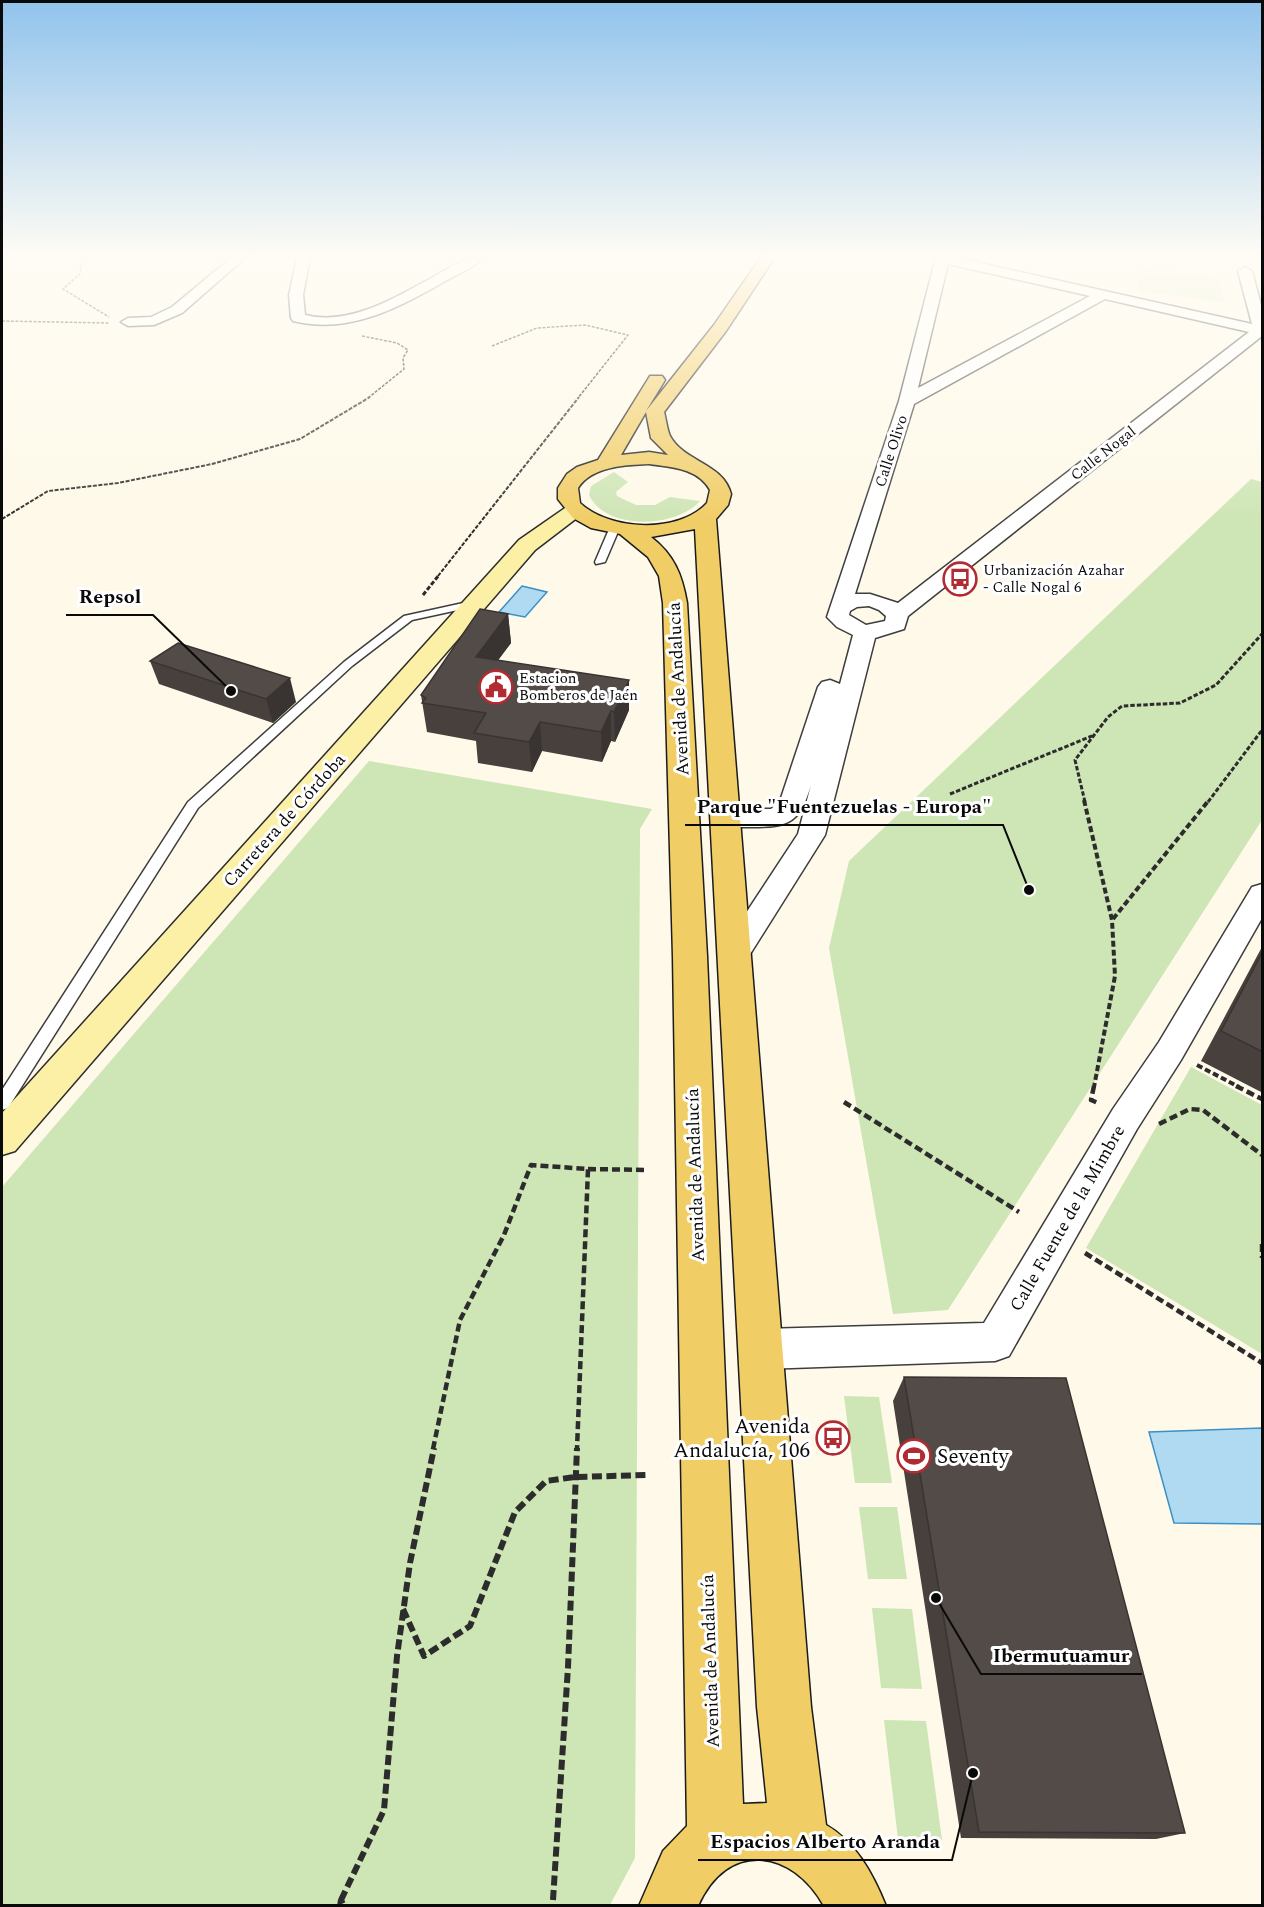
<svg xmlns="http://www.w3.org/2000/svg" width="1264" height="1907" font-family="Spectral,serif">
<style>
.green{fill:#cee5b5}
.pitch{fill:#e0edc6}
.water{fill:#b0daf2;stroke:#3b90c5;stroke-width:1.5}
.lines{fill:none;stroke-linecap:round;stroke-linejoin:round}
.service-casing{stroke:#3d3d3d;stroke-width:3}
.minor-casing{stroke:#3d3d3d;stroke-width:3}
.secondary-casing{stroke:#2c2c2c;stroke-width:3}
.primary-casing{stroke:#1b1b1b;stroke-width:3}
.path-far5{stroke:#2c2c2c;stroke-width:1.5;stroke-dasharray:3 1.5;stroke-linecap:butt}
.path-far4{stroke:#2c2c2c;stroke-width:2;stroke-dasharray:4 1.5;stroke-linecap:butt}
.path-far3{stroke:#2c2c2c;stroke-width:3;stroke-dasharray:4.5 2;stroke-linecap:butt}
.path-far2{stroke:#2c2c2c;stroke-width:4;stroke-dasharray:6 3;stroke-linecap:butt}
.path-far1{stroke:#2c2c2c;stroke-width:4.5;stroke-dasharray:8 4;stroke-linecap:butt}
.path{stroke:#2c2c2c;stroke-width:6;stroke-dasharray:10 4.5;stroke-linecap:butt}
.service{fill:#fff;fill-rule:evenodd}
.minor{fill:#fff;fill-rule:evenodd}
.secondary{fill:#fbf0a6;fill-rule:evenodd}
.primary{fill:#f1cd65;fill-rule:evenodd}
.wall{fill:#47403d}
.shaded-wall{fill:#393432}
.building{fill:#524b47;stroke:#393432;stroke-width:1.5}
.labels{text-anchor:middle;stroke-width:6;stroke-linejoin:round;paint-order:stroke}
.far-street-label{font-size:15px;fill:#0a0a0a;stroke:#fff}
.far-poi-label{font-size:15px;fill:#0a0a0a;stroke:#fff;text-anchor:start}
.street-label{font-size:18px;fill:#0a0a0a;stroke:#fff}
.near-poi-label{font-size:21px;fill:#0a0a0a;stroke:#fff;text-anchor:end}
.leader{fill:none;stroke:#0a0a0a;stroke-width:2}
.callout-dot{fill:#0a0a0a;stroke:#fff;stroke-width:2}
.callout-label{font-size:20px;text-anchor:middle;font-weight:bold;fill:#0a0a0a;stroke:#fff;stroke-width:6;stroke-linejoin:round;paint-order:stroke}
</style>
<rect width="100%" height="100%" fill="#fef9e8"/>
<path class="green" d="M 614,472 L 628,482 L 616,492 L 617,496 L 636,505 L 655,505 L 670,497 L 700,501 C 677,528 605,531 589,495 L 591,486 Z
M 1251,479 L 1262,482 L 1262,820 L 948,1310 L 893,1314 L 829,948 L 849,861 Z
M 369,761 L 652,809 L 640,829 L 635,1858 L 610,1905 L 2,1905 L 2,1187 Z
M 1191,1067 L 1262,1105 L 1262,1354 L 1086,1248 Z
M 844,1396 L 879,1397 L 892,1483 L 855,1483 Z
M 859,1507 L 897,1507 L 907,1579 L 868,1579 Z
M 872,1608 L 912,1609 L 922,1689 L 881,1688 Z
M 884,1720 L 926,1721 L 942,1840 L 898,1839 Z"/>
<path class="pitch" d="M 1136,267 L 1218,277 L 1225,302 L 1138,291 Z"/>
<path class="water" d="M 522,586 L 547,592 L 525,617 L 499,612 Z
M 1262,1428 L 1262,1524 L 1174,1523 L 1149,1432 Z"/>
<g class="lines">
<defs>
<path id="service" d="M 615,524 L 620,527 L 605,562 L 596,564 L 595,562 L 610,527 Z
M 477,600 L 481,601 L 481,605 L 412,620 L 352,666 L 198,808 L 8,1108 L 2,1110 L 2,1090 L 188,802 L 344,662 L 404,616 Z"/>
<path id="minor" d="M 232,257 L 246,257 L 182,313 L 154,325 L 128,326 L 121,322 L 128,318 L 151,317 L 172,307 Z
M 297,257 L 310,257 L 303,295 L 305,315 C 349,326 395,298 433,277 C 451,267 464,257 484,257 C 475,267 460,273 449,279 C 400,307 350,335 293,321 L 291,318 L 289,295 Z
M 936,257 L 953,257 L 1252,324 L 1238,271 L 1245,267 L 1252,271 L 1262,309 L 1262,336 L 908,616 L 904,629 L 875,638 L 825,835 L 747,959 L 736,962 L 725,959 L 721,951 L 798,834 L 811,785 C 800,821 791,827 754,827 C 741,827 729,828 717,824 L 713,818 L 717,812 L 726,809 L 771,809 L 780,801 L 818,687 L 822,682 L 830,680 L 840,684 L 853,635 L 837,627 L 827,617 L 899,401 ZM 948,264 L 1090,296 L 918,388 ZM 1105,299 L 1249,332 L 898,603 L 870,594 L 855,594 L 914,404 ZM 869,606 L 879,610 L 886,616 L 885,621 L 866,625 L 849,615 L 850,611 L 857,607 Z
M 1262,884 L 1262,918 L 1181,1060 L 1137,1129 L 1009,1356 L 995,1361 L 759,1369 L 745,1363 L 739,1349 L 745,1335 L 759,1329 L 984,1323 L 1113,1109 L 1159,1042 L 1252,887 Z"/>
<path id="secondary" d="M 575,504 L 582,506 L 586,510 L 582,514 L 535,550 L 15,1151 L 2,1155 L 2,1113 L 519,540 L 568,506 Z"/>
<path id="primary" d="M 761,257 L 775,257 L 726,331 L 664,412 C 666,419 667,429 670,436 C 684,462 723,463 731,494 L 728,505 L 716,519 L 811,1707 L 826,1825 C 856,1842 873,1874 886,1906 L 824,1906 C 792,1848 727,1840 698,1906 L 639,1906 L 663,1851 L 687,1826 L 673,956 L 663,603 L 659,576 L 648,557 L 620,534 L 591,528 L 573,518 L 558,499 L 558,488 L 567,474 L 577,467 L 598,460 L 650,376 L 662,376 L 665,380 L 646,411 L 714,325 ZM 646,412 L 651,438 L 668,455 L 649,452 L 621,455 ZM 649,464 C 671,467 698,468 710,490 L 707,503 C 679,534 610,531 580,503 L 578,488 C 592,466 626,465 649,464 ZM 695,529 L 757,1707 L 767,1803 L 743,1804 L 707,956 L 687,603 C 682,574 674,555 651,537 Z"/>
</defs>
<use href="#service" class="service-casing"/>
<use href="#minor" class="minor-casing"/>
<use href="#secondary" class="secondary-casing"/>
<use href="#primary" class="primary-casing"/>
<path class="path-far5" d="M 86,257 L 82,261 L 80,274 L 63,289 L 109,317
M 2,321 L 109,323
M 362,336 L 397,343 L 408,350 L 403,358 L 404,369 L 368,398
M 492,346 L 537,328 L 585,325 L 628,335 L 578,398"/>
<path class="path-far4" d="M 2,519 L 48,491 L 118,483 L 212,464 L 300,439 L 370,397
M 438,576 L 579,397"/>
<path class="path-far3" d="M 423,595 L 439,575
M 950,794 L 1092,736
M 1085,802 L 1075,760 L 1108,717 L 1122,706 L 1180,703 L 1216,685 L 1262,634
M 1208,802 L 1262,730"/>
<path class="path-far2" d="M 1084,800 L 1112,920 L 1115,976 L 1094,1087
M 1113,919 L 1209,800
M 1197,1065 L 1239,1087"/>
<path class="path-far1" d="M 1094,1086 L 1091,1100 L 1098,1103
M 1236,1086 L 1262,1099
M 844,1102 L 1019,1212
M 1159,1124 L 1190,1109 L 1203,1110 L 1262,1155
M 588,1169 L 646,1170
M 1262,1244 L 1262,1258
M 1085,1253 L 1262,1363
M 433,1449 L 460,1320 L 504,1235 L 531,1165 L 588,1169 L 577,1449"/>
<path class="path" d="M 403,1609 L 424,1656 L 470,1626 L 515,1512 L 546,1481 L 575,1477 L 648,1475
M 341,1900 L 384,1810 L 397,1656 L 410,1563 L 434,1448
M 553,1900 L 568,1667 L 577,1448
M 340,1906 L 341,1900 L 344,1906"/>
<use href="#service" class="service"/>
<use href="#minor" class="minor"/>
<use href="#secondary" class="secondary"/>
<use href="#primary" class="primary"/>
</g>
<path class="wall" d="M 508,614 L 511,643 L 498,660 L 629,710 L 615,742 L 611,741 L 602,762 L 542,751 L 532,772 L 478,763 L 476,741 L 427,732 L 421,695 Z
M 150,661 L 296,702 L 273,723 L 159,684 Z
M 1263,945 L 1263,1093 L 1201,1061 Z
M 904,1377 L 1185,1833 L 1156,1839 L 961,1838 L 893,1401 Z"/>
<path class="shaded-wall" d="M 508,614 L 511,643 L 479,686 L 476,657 Z
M 290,678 L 296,702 L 273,723 L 266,699 Z
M 629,680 L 629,710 L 615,742 L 614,712 Z
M 611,711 L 611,741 L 602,762 L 601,732 Z
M 540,722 L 542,751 L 532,772 L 529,742 Z"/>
<path class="building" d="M 480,609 L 508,614 L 476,657 L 629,680 L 614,712 L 611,711 L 601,732 L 540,722 L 529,742 L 474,733 L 486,713 L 422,703 L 426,698 L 421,695 Z
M 178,643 L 290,678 L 266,699 L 150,661 Z
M 1263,951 L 1263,1052 L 1221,1031 Z
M 904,1377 L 1066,1378 L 1185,1833 L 979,1832 Z"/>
<linearGradient id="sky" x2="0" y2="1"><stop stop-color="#91c3ec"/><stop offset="0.49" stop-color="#fffcf5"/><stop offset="1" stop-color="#fffcf5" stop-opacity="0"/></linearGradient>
<rect width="1264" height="524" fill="url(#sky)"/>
<defs>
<symbol id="bus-ring" viewBox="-11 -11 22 22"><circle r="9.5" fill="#fff" stroke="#b12b33" stroke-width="1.5"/><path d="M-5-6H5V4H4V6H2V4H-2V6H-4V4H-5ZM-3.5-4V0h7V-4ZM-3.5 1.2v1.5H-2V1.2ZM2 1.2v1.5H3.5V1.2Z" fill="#b12b33"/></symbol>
<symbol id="civic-ring" viewBox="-11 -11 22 22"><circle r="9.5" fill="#fff" stroke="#b12b33" stroke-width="1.5"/><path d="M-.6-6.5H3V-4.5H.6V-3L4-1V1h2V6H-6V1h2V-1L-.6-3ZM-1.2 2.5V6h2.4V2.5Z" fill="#b12b33"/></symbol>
<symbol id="stadium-ring" viewBox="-11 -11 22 22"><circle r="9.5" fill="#fff" stroke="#b12b33" stroke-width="1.5"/><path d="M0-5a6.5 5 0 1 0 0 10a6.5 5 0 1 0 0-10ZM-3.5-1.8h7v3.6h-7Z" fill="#b12b33"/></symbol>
</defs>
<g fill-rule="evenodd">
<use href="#bus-ring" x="941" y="560" width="38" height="38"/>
<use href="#civic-ring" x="477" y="668" width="38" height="38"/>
<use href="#bus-ring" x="814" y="1419" width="38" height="38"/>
<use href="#stadium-ring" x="895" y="1437" width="38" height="38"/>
</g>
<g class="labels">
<g class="far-street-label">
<text transform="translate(891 451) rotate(-72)" y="5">Calle Olivo</text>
<text transform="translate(1103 453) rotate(-38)" y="5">Calle Nogal</text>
</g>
<g class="far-poi-label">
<text x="983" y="575">Urbanización Azahar<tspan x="983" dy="17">- Calle Nogal 6</tspan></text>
<text x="519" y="683">Estacion<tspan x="519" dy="17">Bomberos de Jaén</tspan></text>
</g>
<g class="street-label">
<text transform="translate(678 689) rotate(-93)" y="6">Avenida de Andalucía</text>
<text transform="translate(284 820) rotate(-48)" y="6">Carretera de Córdoba</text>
<text transform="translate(695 1175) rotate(-92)" y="6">Avenida de Andalucía</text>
<text transform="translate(1067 1218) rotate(-60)" y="6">Calle Fuente de la Mimbre</text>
<text transform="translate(710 1661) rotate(-92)" y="6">Avenida de Andalucía</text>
</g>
<g class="near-poi-label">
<text x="810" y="1433">Avenida<tspan x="810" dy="24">Andalucía, 106</tspan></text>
<text x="937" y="1463" text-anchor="start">Seventy</text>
</g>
</g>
<path class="leader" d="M231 691L153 615H66M1029 890L1003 825H685M936 1598L981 1674H1142M973 1773L952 1860H698"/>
<g class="callout-dot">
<circle cx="231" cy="691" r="6"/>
<circle cx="1029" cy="890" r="6"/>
<circle cx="936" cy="1598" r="6"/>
<circle cx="973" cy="1773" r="6"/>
</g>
<g class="callout-label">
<text x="110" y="603">Repsol</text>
<text x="844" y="813">Parque "Fuentezuelas - Europa"</text>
<text x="1061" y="1662">Ibermutuamur</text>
<text x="825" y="1848">Espacios Alberto Aranda</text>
</g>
<rect width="1264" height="1907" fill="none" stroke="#0a0a0a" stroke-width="6"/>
</svg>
